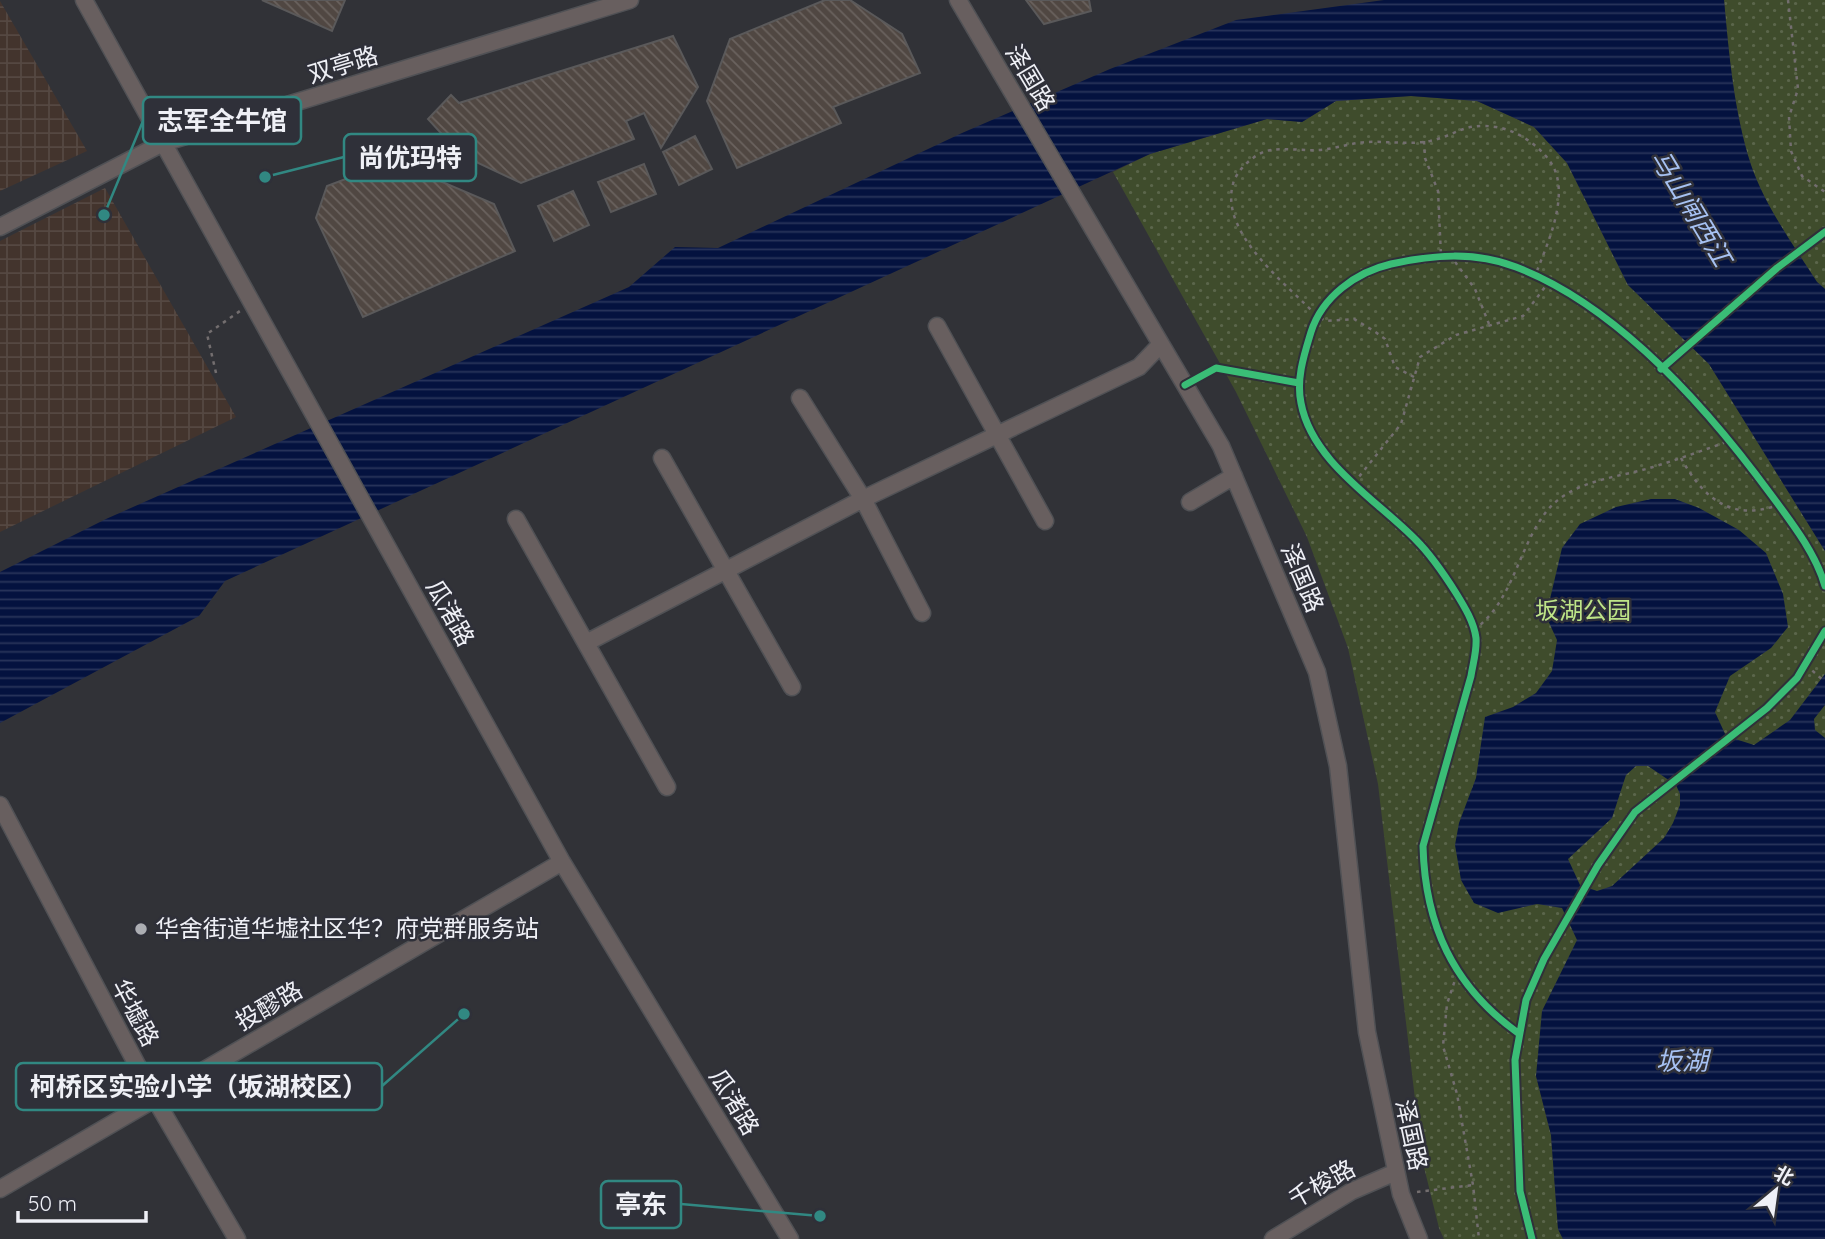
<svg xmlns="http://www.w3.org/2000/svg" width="1825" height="1239" font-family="Quicksand,'Noto Sans SC',sans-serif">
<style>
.industrial{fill:url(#industrial-grid)}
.grass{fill:url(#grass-dots)}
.water{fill:url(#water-rules);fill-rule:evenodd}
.building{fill:url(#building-back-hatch);stroke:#5a595a;stroke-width:2}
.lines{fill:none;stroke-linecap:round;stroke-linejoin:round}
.minor-casing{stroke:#505155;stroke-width:19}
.path{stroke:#736e6f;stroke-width:2.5;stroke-dasharray:3.5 5;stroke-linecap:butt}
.minor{stroke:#685f5f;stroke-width:16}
.cycleway-casing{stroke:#2f3039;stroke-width:11}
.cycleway{stroke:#3abd76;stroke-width:7}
.poi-dot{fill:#acaeb3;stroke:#2f3039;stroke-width:2.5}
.labels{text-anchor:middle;stroke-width:5;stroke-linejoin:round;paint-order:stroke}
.street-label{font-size:24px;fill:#eff0f6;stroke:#2f3039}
.park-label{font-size:24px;fill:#bee588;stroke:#2f3039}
.poi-label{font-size:24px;fill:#eff0f6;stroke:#2f3039;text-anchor:start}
.water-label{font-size:26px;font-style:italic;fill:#a6c1f2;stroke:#2f3039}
.leader{fill:none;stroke:#318882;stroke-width:2.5}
.callout-dot{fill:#318882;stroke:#2f3039;stroke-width:2.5}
.callout{fill:#2f3039;stroke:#318882;stroke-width:2.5}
.callout-label{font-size:26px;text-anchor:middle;font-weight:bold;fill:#eff0f6}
</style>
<defs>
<pattern id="industrial-grid" width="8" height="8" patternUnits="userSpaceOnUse" patternTransform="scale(1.75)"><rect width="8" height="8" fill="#43342d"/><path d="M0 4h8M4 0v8" fill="none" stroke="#554842"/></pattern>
<pattern id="grass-dots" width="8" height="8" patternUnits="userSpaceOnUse" patternTransform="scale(1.75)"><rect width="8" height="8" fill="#3f4c2c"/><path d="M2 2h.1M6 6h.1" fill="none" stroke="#5b664b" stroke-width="1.8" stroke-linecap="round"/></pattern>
<pattern id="water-rules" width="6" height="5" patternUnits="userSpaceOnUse" patternTransform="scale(1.75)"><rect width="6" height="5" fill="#04123f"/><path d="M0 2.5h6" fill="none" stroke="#29355b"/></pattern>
<pattern id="building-back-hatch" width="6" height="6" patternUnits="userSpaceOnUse" patternTransform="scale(1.75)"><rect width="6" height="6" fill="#504742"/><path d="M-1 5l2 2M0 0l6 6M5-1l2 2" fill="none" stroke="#6a625e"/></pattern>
</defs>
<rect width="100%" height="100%" fill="#313237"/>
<path class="industrial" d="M 0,1 L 87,151 L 0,191 Z
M 105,188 L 236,417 L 0,532 L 0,241 Z"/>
<path class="grass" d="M 1724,0 L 1825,0 L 1825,289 L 1817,282 C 1794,246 1765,207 1751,165 C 1734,112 1729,55 1724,0 Z
M 1411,96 L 1477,101 L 1534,127 L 1567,163 L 1628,285 L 1709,364 L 1825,551 L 1825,753 L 1536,1076 L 1551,1135 L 1558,1229 L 1563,1239 L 1444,1239 L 1439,1228 L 1422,1159 L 1378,784 L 1348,648 L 1307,537 L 1236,392 L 1113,172 L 1150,154 L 1267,119 L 1302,122 L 1336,101 Z"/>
<path class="water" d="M 1384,0 L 1724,0 C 1729,55 1734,112 1751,165 C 1765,206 1794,246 1817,282 L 1825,289 L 1825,551 L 1709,364 L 1628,285 L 1567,163 L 1534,127 L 1477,101 L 1411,96 L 1336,101 L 1302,122 L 1267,119 L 1150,154 L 225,581 L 199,616 L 0,723 L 0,572 L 106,519 L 629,287 L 675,247 L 718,248 L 962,133 L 1110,69 L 1236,20 Z
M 1651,499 L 1675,499 L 1699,508 L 1739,530 L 1766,553 L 1783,594 L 1788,627 L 1771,648 L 1730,676 L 1715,712 L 1726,736 L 1754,745 L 1790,720 L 1825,674 L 1825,705 L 1814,719 L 1815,730 L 1825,738 L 1825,1239 L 1563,1239 L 1558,1229 L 1551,1135 L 1536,1076 L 1542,1011 L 1577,940 L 1562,908 L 1537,904 L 1498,913 L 1474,903 L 1461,880 L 1455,845 L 1459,823 L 1476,778 L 1485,717 L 1513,707 L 1536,693 L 1552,671 L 1557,640 L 1546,616 L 1562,548 L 1580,524 L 1616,507 ZM 1636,766 L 1648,766 L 1676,785 L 1680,794 L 1680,805 L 1673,823 L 1664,838 L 1612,886 L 1597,891 L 1580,885 L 1568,859 L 1612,818 L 1626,775 Z"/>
<path class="building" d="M 262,0 L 345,0 L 332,31 Z
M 825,0 L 850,0 L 902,34 L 920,73 L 833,107 L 841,123 L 737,168 L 707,101 L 730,39 Z
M 1026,0 L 1089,0 L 1091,11 L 1044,24 Z
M 673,36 L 698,87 L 661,148 L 644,113 L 626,121 L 634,139 L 521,183 L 461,155 L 428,119 L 451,95 L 459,103 Z
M 695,136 L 712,169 L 679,185 L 663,152 Z
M 393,161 L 494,204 L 515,251 L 363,317 L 316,218 L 327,186 Z
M 644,164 L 656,194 L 611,212 L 598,182 Z
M 573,191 L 589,225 L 554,241 L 538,206 Z"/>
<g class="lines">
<defs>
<path id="minor" d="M 84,0 L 562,862 L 790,1239
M 958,0 L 1221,446 L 1317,672 L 1338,766 L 1367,1032 L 1401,1194 L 1419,1239
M 0,227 L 163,143 L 630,0
M 937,326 L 1045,521
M 800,398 L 863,499 L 922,613
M 662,458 L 792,687
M 1190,502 L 1234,476
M 516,519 L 667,787
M 586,643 L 863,499 L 1139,367 L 1161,344
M 0,805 L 155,1099 L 237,1239
M 0,1189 L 562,862
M 1273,1239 L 1352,1191 L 1396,1172"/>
</defs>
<use href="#minor" class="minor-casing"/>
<path class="path" d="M 1788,0 L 1798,89 L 1789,117 L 1791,151 L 1802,176 L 1825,192
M 1424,141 L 1425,158 L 1438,191 L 1441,256
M 1450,255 L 1475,289 L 1489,324
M 216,373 L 207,334 L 240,311
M 1414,377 L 1395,367 L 1385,339 L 1374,331 L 1354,319 L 1326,321 L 1318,317 C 1288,285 1219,234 1233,184 C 1236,171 1253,155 1266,151 C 1283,147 1301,151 1319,150 C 1335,149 1350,143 1366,142 C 1387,141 1409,145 1430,141 C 1457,135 1464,122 1496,127 C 1516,130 1537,144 1549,160 C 1573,191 1547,244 1535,276
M 1681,458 C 1703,498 1731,522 1778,505
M 1354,483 L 1401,424 L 1420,357 L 1456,335 L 1523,316 L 1548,283
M 1474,630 C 1514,600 1517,550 1546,512 C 1571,480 1617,478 1653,467 C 1679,459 1704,450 1729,441
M 1806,665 L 1825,682
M 1457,974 L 1447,1004 L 1443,1046 L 1457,1094 L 1473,1185 L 1479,1239
M 1417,1192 L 1473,1185"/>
<use href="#minor" class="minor"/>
<defs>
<path id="cycleway" d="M 1661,369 L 1777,268 L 1825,232
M 1185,385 L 1216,368 L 1299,383
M 1518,1033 C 1453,986 1425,925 1423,846 L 1471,676 C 1473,663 1477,651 1476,638 C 1474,622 1464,606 1456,593 C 1444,574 1432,556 1416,540 C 1377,500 1312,462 1301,403 C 1296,379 1304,355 1311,332 C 1322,297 1356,272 1391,264 C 1433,255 1474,251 1516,267 C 1618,306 1709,410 1772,496 C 1792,523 1816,554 1825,586
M 1532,1239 L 1520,1191 L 1515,1060 L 1526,1000 L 1544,959 L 1598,865 L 1635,812 L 1767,708 L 1797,678 L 1825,631"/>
</defs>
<use href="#cycleway" class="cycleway-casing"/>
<use href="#cycleway" class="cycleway"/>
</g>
<circle class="poi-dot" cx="141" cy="929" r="7"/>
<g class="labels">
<g class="street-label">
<text transform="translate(343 65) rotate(-17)" y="8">双亭路</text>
<text transform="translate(1030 78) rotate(59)" y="8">泽国路</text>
<text transform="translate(1302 578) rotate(67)" y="8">泽国路</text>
<text transform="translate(450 613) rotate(61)" y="8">瓜渚路</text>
<text transform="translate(269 1006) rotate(-30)" y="8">投醪路</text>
<text transform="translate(135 1013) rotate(62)" y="8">华墟路</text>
<text transform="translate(734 1102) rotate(59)" y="8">瓜渚路</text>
<text transform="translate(1411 1135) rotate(78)" y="8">泽国路</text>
<text transform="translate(1322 1184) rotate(-29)" y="8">千梭路</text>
</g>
<g class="park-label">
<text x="1583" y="619">坂湖公园</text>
</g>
<g class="poi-label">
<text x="155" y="937">华舍街道华墟社区华？府党群服务站</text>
</g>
<g class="water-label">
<text transform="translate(1691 208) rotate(59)" y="9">马山闸西江</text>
<text x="1682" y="1070">坂湖</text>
</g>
</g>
<path class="leader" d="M104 215L143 121M265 177L344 157M464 1014L382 1086M820 1216L681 1204"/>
<g class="callout-dot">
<circle cx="104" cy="215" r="7"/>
<circle cx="265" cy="177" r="7"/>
<circle cx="464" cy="1014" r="7"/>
<circle cx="820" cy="1216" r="7"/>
</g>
<g class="callout">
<rect x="143" y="97" width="158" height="47" rx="7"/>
<rect x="344" y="134" width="132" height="47" rx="7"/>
<rect x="16" y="1063" width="366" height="47" rx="7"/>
<rect x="601" y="1181" width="80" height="47" rx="7"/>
</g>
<g class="callout-label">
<text x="222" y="130">志军全牛馆</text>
<text x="410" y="167">尚优玛特</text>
<text x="199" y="1096">柯桥区实验小学（坂湖校区）</text>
<text x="641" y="1214">亭东</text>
</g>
<g transform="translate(1776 1190) rotate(29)" stroke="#2f3039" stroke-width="5" paint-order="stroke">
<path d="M0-5L12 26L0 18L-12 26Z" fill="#eff0f6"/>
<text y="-10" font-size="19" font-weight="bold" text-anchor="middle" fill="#eff0f6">北</text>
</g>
<path d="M18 1211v10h128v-10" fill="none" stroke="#eff0f6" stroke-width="3.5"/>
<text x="28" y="1211" font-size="21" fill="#eff0f6" stroke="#2f3039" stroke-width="5" paint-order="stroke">50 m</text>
</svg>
